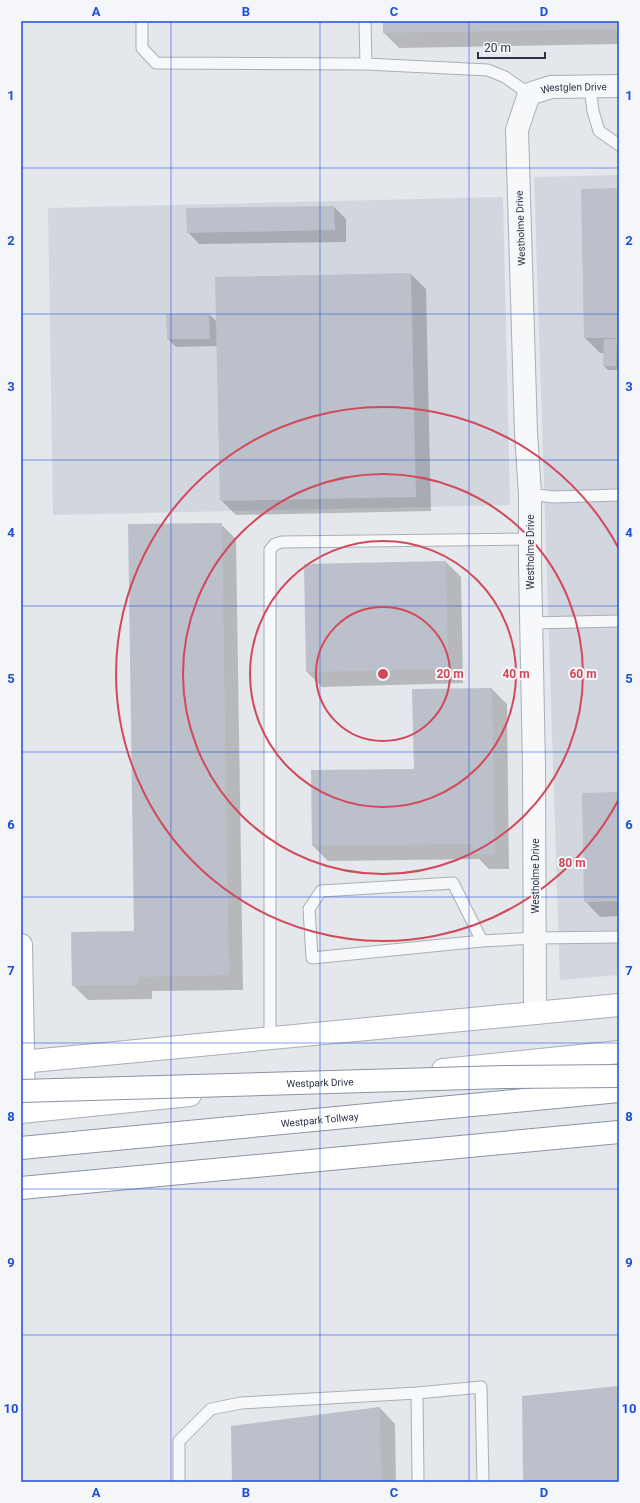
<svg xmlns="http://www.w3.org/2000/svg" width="640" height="1503" font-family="Roboto,sans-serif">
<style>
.built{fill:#d2d6de}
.shadow{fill:#0003}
.building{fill:#bbc0ca}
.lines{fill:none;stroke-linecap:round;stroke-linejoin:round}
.lane-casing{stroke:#a9aeb7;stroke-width:13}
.street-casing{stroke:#a9aeb7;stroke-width:24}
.secondary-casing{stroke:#a9aeb7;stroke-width:24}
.highway-casing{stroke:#8b94a3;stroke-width:24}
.lane{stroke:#f7f8fa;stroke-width:11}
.street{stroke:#f7f8fa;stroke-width:22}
.secondary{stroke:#fff;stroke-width:22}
.highway{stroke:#fff;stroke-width:22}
.highway-bridge-casing{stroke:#8b94a3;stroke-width:24;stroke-linecap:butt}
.highway-bridge{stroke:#fff;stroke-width:22}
.grid{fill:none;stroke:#1d4ed8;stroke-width:1;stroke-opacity:0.55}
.ring{fill:none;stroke:#d1495b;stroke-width:2}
.labels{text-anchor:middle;stroke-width:4;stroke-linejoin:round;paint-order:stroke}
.street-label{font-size:10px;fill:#2b3445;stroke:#f4f6f9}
.centre{fill:#d1495b;stroke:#f4f6f9;stroke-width:2}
.ring-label{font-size:12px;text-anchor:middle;font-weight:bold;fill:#d1495b;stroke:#f4f6f9;stroke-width:4;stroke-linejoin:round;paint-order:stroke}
.neatline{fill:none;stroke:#1d4ed8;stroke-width:1.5}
.grid-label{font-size:13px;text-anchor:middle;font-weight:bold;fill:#1d4ed8}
</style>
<rect width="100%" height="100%" fill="#e4e7ec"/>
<path class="built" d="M 619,175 L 619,975 L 560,980 L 534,177 Z
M 503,197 L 510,505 L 53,515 L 48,208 Z"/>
<path class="shadow" d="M 384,21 L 619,21 L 619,44 L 399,48 L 384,33 Z
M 619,189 L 619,377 L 619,370 L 608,370 L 604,366 L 604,353 L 600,353 L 585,338 Z
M 334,207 L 346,219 L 346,242 L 199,244 L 188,232 Z
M 411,274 L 426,289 L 431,511 L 236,515 L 221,500 L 218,346 L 176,347 L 168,339 L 167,315 L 209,314 L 217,322 L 216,278 Z
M 221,524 L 236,539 L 243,990 L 152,991 L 152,999 L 88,1000 L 73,985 L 135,932 Z
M 446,562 L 461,577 L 463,683 L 322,687 L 307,672 Z
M 492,689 L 507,704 L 509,869 L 489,869 L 479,859 L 328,861 L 313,846 L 415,769 Z
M 619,793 L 619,916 L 600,917 L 585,901 Z
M 380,1408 L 395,1424 L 396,1482 L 233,1482 L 232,1427 Z"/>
<path class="building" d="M 383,21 L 619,21 L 619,29 L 383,33 Z
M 619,188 L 619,359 L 618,359 L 617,338 L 584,338 L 581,189 Z
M 334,206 L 335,230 L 187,233 L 186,208 Z
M 411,273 L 416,497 L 220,501 L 215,277 Z
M 209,313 L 210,339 L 167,339 L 166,314 Z
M 604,339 L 617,339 L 616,366 L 603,366 Z
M 222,523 L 229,975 L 138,977 L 138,985 L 72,986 L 71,932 L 134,931 L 128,524 Z
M 446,561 L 448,669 L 306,672 L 304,564 Z
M 492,688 L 495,854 L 473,854 L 473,844 L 312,846 L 311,770 L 414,769 L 412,689 Z
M 619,792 L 619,901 L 584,902 L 582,793 Z
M 619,1386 L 619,1482 L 523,1482 L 522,1396 Z
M 380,1407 L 381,1482 L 232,1482 L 231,1426 Z"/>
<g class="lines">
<defs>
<path id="lane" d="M 142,21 L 142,48 L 156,63 L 366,64 L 488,70 L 505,77 L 529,94
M 365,21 L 366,64
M 590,87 L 593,111 L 599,131 L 619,145
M 530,494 L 553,497 L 619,495
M 531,623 L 619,621
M 482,941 L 453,883 L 321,891 L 309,909 L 312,958 L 482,941 L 535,938 L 619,937
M 270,1038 L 270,550 L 275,544 L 282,542 L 530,539
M 417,1393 L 418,1482
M 179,1482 L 179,1441 L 211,1409 L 241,1403 L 417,1393 L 481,1387 L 483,1482"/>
<g id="street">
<path id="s1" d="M 535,1012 L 534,767 L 530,564 L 530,494 L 526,433 L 517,130 L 529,94 L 551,87 L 619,86"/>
</g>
<path id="secondary" d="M 21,945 L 24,1110
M 21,1062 L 619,1005
M 443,1070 L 619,1052
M 21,1112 L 190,1095"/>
<g id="highway">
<path id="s2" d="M 21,1148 L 619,1091"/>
<path d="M 21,1188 L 619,1132"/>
</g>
</defs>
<use href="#lane" class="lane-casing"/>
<use href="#street" class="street-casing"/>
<use href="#secondary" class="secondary-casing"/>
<use href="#highway" class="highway-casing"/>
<use href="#lane" class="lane"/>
<use href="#street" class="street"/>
<use href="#secondary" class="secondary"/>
<use href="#highway" class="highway"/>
<defs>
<g id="highway-bridge">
<path id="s3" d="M 21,1091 L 504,1077 L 619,1076"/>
</g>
</defs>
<use href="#highway-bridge" class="highway-bridge-casing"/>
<use href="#highway-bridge" class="highway-bridge"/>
</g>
<path class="grid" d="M 171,21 L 171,1482M 320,21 L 320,1482M 469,21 L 469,1482M 21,168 L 619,168M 21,314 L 619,314M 21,460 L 619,460M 21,606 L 619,606M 21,752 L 619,752M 21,897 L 619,897M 21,1043 L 619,1043M 21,1189 L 619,1189M 21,1335 L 619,1335"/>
<g class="ring">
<circle cx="383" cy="674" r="67"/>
<circle cx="383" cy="674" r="133"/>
<circle cx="383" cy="674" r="200"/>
<path d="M619 799A267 267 0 1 1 619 549"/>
</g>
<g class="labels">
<g class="street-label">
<text dy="4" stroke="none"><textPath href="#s1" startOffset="966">Westglen Drive</textPath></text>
<text transform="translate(520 228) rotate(-92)" y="4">Westholme Drive</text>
<text transform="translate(530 552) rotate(-90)" y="4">Westholme Drive</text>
<text transform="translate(535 876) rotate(-90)" y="4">Westholme Drive</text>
<text dy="4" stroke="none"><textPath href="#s3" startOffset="299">Westpark Drive</textPath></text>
<text dy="4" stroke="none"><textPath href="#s2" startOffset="300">Westpark Tollway</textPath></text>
</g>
</g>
<circle cx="383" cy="674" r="6" class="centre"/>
<g class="ring-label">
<text x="450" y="678">20 m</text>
<text x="516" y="678">40 m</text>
<text x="583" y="678">60 m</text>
<text x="572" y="867">80 m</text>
</g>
<rect width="640" height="1503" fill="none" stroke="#f4f6f9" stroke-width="44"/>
<path d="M478 52v6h67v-6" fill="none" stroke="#2b3445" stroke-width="2"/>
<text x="484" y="52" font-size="12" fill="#2b3445" stroke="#f4f6f9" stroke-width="3" paint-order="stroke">20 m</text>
<rect x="22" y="22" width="596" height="1459" class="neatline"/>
<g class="grid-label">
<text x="96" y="16">A</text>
<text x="246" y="16">B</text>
<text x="394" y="16">C</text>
<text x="544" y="16">D</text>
<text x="11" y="100">1</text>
<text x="629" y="100">1</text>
<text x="11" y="245">2</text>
<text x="629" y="245">2</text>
<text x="11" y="391">3</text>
<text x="629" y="391">3</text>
<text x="11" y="537">4</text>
<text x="629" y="537">4</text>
<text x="11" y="683">5</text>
<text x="629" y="683">5</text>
<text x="11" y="829">6</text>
<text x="629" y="829">6</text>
<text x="11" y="975">7</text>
<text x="629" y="975">7</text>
<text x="11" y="1121">8</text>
<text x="629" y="1121">8</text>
<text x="11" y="1267">9</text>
<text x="629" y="1267">9</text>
<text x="11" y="1413">10</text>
<text x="629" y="1413">10</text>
<text x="96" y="1497">A</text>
<text x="246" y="1497">B</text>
<text x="394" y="1497">C</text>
<text x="544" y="1497">D</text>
</g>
</svg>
